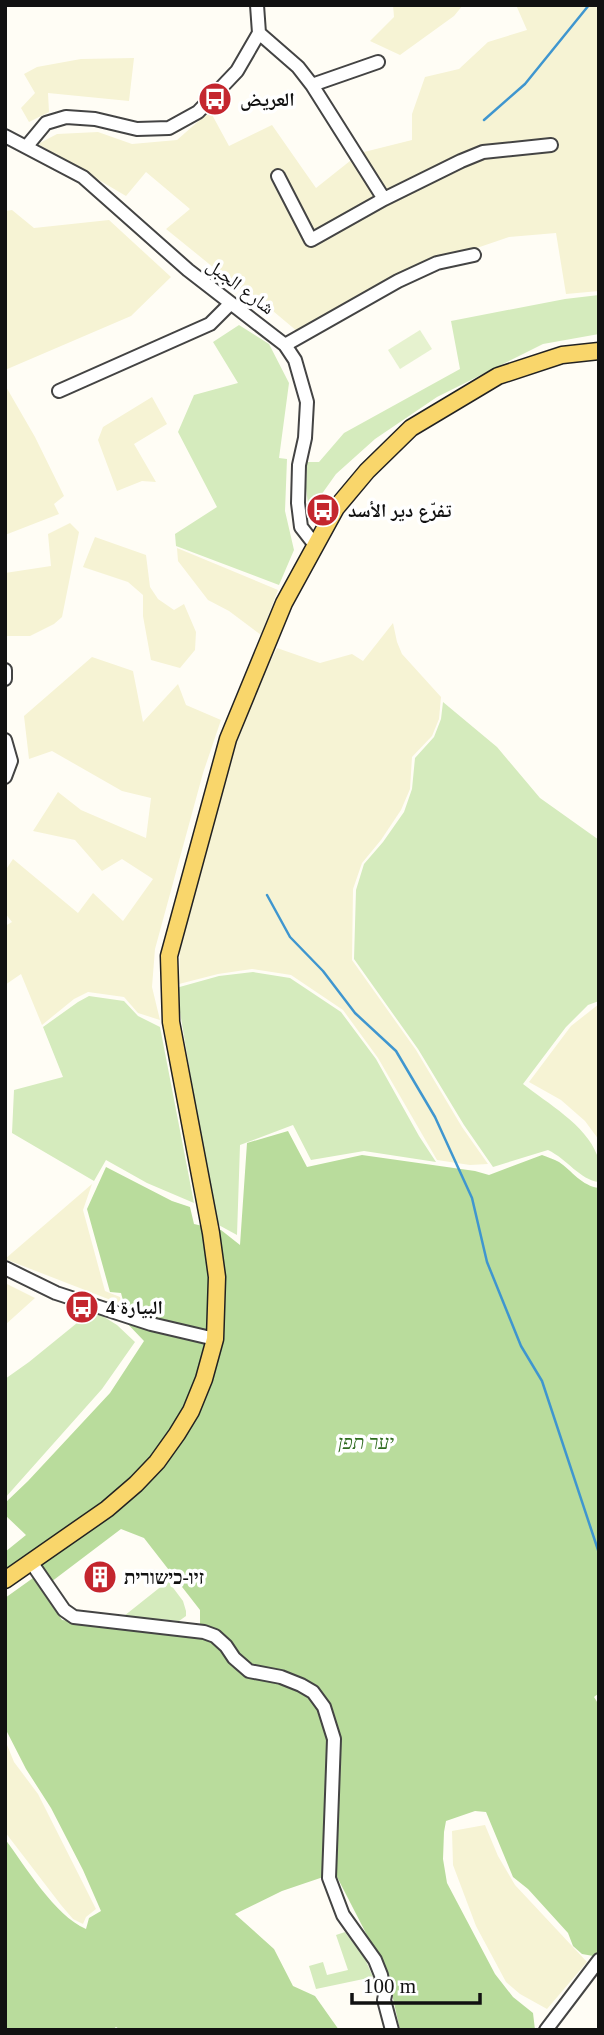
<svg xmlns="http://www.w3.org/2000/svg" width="604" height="2035" font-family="'Times New Roman','Noto Naskh Arabic','Noto Sans Hebrew',serif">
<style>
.farmland{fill:#f6f3d4}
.green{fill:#d5ebbd}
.forest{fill:#b9dc9c}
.pitch{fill:#e6f2cf}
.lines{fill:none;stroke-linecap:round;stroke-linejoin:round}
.stream{stroke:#3f96cf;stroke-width:2.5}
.minor-casing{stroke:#444;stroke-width:16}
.major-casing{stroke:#222;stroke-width:19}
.minor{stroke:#fff;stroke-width:12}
.major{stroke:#f9d66b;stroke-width:16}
.labels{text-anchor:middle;stroke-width:7;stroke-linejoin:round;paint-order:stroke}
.poi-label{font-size:19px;font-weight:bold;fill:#111;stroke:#fff;text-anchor:start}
.street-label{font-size:19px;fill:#111;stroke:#fff}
.park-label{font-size:19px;font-style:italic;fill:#2f6b1f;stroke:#fff}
</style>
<rect width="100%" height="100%" fill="#fffdf5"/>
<path class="farmland" d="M 393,5 L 463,5 L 454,16 L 400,55 L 370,41 L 394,17 Z
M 516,5 L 599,5 L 599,291 L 566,294 L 556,233 L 509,237 L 430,264 L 298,332 L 273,311 L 240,289 L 166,229 L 190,209 L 146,172 L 126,196 L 38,144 L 57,134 L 98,132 L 132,144 L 177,140 L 210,111 L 229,146 L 272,125 L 316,188 L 360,153 L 412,140 L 412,114 L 425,77 L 459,69 L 488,42 L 527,30 Z
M 134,58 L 129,101 L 48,93 L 49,112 L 29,122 L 21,108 L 35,93 L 24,74 L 37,67 L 81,59 Z
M 12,210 L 34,228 L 109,220 L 171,277 L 131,316 L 5,370 L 5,211 Z
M 5,385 L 35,437 L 64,496 L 54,504 L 59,514 L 5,535 Z
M 152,397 L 167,424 L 134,444 L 156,482 L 142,481 L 117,491 L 98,440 L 103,427 Z
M 70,523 L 79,532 L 62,617 L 54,624 L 30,636 L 5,636 L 5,573 L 51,566 L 48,534 Z
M 95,537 L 146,555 L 150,587 L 158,599 L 174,610 L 184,604 L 196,632 L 195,650 L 180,668 L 151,660 L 143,616 L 143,595 L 128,582 L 83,567 Z
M 177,548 L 278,590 L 261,635 L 229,611 L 208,600 L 178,561 Z
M 393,623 L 397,642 L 402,654 L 441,697 L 439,719 L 432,736 L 412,757 L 410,789 L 401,810 L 381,840 L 362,863 L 353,889 L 352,960 L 416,1050 L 462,1127 L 488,1164 L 470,1165 L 437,1160 L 378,1058 L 343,1010 L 291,975 L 252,969 L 218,974 L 179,984 L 180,951 L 238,727 L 277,648 L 320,663 L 352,654 L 363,661 Z
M 92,657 L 133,671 L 143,722 L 178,684 L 186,705 L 221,720 L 203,773 L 155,949 L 152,987 L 160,1020 L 138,1013 L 124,997 L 88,992 L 74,999 L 42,1025 L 21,974 L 5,985 L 5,926 L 12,922 L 5,913 L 5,871 L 13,859 L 78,913 L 93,893 L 123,921 L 153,879 L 122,859 L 102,871 L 75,840 L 33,831 L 58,792 L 81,810 L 146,838 L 151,798 L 122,791 L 52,751 L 29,759 L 24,716 Z
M 599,1004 L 599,1140 L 585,1121 L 561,1100 L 529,1082 L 571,1026 Z
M 92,1184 L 83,1210 L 105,1291 L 120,1297 L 121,1304 L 5,1259 Z
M 5,1283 L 35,1298 L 5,1325 Z
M 5,1740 L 14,1762 L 38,1794 L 96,1909 L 86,1917 L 83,1924 L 73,1919 L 61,1905 L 5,1832 Z
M 485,1825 L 498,1856 L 515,1885 L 587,1962 L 547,2009 L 520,1994 L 506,1982 L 476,1926 L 453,1865 L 452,1831 Z"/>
<path class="green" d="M 599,295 L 599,334 L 543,344 L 437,397 L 375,439 L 336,474 L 309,512 L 306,488 L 307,462 L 319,462 L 344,433 L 460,369 L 451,321 L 565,299 Z
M 239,325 L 269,344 L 289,383 L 279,458 L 287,459 L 285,511 L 294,550 L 279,585 L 176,546 L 175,534 L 217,507 L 178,432 L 194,395 L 238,383 L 213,342 Z
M 443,702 L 497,747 L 540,798 L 599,840 L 599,1001 L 588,1005 L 566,1027 L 523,1084 C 547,1103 586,1125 597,1155 C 600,1163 599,1174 599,1182 C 580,1180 567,1159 548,1150 L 493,1167 L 464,1125 L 418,1049 L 354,959 L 356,890 L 364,864 L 383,842 L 404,812 L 412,789 L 415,758 L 434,737 L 441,719 Z
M 253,972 L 290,978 L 341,1012 L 376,1059 L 419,1136 L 436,1162 L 364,1151 L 311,1160 L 293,1125 L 240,1145 L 237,1235 L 215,1223 L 176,988 L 219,976 Z
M 89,996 L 124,1001 L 138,1016 L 160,1027 L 194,1203 L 147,1183 L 106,1160 L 94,1181 L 12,1133 L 14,1090 L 63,1077 L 43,1027 L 78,1002 Z
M 93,1310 L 117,1325 L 135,1342 L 102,1389 L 5,1498 L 5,1379 L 29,1362 Z
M 168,1581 L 183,1601 L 186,1611 L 186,1616 L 179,1621 L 124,1616 Z
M 345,1932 L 365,1959 L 373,1977 L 316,1989 L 309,1966 L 323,1962 L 327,1975 L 348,1970 L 336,1935 Z"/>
<path class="forest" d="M 288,1131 L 307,1167 L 362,1155 L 475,1171 L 489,1175 L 542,1155 C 547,1157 554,1159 559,1162 C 572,1171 582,1186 599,1188 L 599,1693 L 594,1697 L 599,1705 L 599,1957 L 582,1954 L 573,1946 L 568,1933 L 528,1889 L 513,1877 L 486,1812 L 475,1811 L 446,1821 L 444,1832 L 443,1859 L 447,1883 L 495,1974 L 513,1997 L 533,2013 L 535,2030 L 400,2030 L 388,1976 L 335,1873 L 282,1891 L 235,1914 L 274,1949 L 293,1986 L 315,1996 L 339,2030 L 121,2030 L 116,2027 L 112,2030 L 5,2030 L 5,1839 C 26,1867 54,1915 86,1929 L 89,1918 L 101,1911 L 83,1870 L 51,1808 L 26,1769 L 5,1728 L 5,1598 L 33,1578 L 62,1620 L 200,1638 L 200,1610 L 144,1538 L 121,1529 L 51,1582 L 32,1552 L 5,1569 L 5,1552 L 26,1535 L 5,1515 L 5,1503 L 28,1481 L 110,1393 L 144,1341 L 123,1319 L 125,1308 L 121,1293 L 110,1292 L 87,1209 L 106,1167 L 172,1201 L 190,1207 L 194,1224 L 221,1230 L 240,1245 L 247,1143 Z"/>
<path class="pitch" d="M 420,330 L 432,349 L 400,369 L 388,350 Z"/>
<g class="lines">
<path class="stream" d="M 484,120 L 525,84 L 589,5
M 267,895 L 290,937 L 323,971 L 355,1013 L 396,1051 L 435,1117 L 472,1198 L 487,1262 L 521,1346 L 542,1381 L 599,1553"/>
<defs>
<path id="minor" d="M 259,33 L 298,67 L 312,85 L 384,199
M 312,85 L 378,62
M 5,136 L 83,177 L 188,270 L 285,345 L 295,360 L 307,402 L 305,438 L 299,465 L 298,503 L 301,527 L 315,545
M 27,146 L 46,123 L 66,117 L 95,119 L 137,129 L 169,128 L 198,112 L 237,71 L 259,33 L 257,5
M 278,176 L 311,240 L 384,199 L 461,161 L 483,152 L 551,145
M 285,345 L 398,281 L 437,263 L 474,255
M 59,391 L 210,324 L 230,304
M 5,670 L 5,679
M 5,740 L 11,761 L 5,777
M 5,1268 L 56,1293 L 151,1324 L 215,1339
M 31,1562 L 64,1610 L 74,1617 L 204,1632 L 215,1636 L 226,1646 L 234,1658 L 249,1671 L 281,1677 L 301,1685 L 313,1692 L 324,1707 L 334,1739 L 329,1878 L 343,1915 L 375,1960 L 381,1975 L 385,1995 L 384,2000 L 392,2030
M 546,2030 L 599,1960"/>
<path id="major" d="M 5,1580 L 107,1509 L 136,1484 L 157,1462 L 177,1434 L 191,1411 L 204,1379 L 215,1339 L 217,1277 L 211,1233 L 171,1022 L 169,956 L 228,739 L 284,603 L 336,508 L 367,471 L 411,428 L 498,376 L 562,355 L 599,351"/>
</defs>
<use href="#minor" class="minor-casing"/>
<use href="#major" class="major-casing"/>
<use href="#minor" class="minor"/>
<use href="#major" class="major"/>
</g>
<defs>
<symbol id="bus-disc" viewBox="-11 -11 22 22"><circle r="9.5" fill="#c4262e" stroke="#fff"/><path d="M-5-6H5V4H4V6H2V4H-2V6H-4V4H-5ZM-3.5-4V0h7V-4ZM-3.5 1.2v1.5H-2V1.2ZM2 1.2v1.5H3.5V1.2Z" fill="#fff"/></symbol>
<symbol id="building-disc" viewBox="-11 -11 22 22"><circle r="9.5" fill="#c4262e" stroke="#fff"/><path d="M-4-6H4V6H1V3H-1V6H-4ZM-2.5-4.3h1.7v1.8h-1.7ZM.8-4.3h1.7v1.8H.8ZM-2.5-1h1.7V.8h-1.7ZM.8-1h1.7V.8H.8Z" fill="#fff"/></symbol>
</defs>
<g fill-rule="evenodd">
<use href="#bus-disc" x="196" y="80" width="38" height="38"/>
<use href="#bus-disc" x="304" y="491" width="38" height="38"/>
<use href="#bus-disc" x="63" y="1288" width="38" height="38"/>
<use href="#building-disc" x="81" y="1558" width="38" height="38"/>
</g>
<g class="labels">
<g class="poi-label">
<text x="240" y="106">العريض</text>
<text x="348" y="517">تفرّع دير الأسد</text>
<text x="106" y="1314">البيارة 4</text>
<text x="124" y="1584">זיו-כישורית</text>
</g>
<g class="street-label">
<text transform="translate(241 286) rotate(37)" y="7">شارع الجبل</text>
</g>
<g class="park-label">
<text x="366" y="1449">יער תפן</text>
</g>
</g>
<rect width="604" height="2035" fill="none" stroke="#111111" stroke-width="14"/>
<path d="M352 1993v10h128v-10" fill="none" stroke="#111111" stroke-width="3.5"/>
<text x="363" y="1993" font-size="21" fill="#111111" stroke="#ffffff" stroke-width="5" paint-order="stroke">100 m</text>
</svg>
